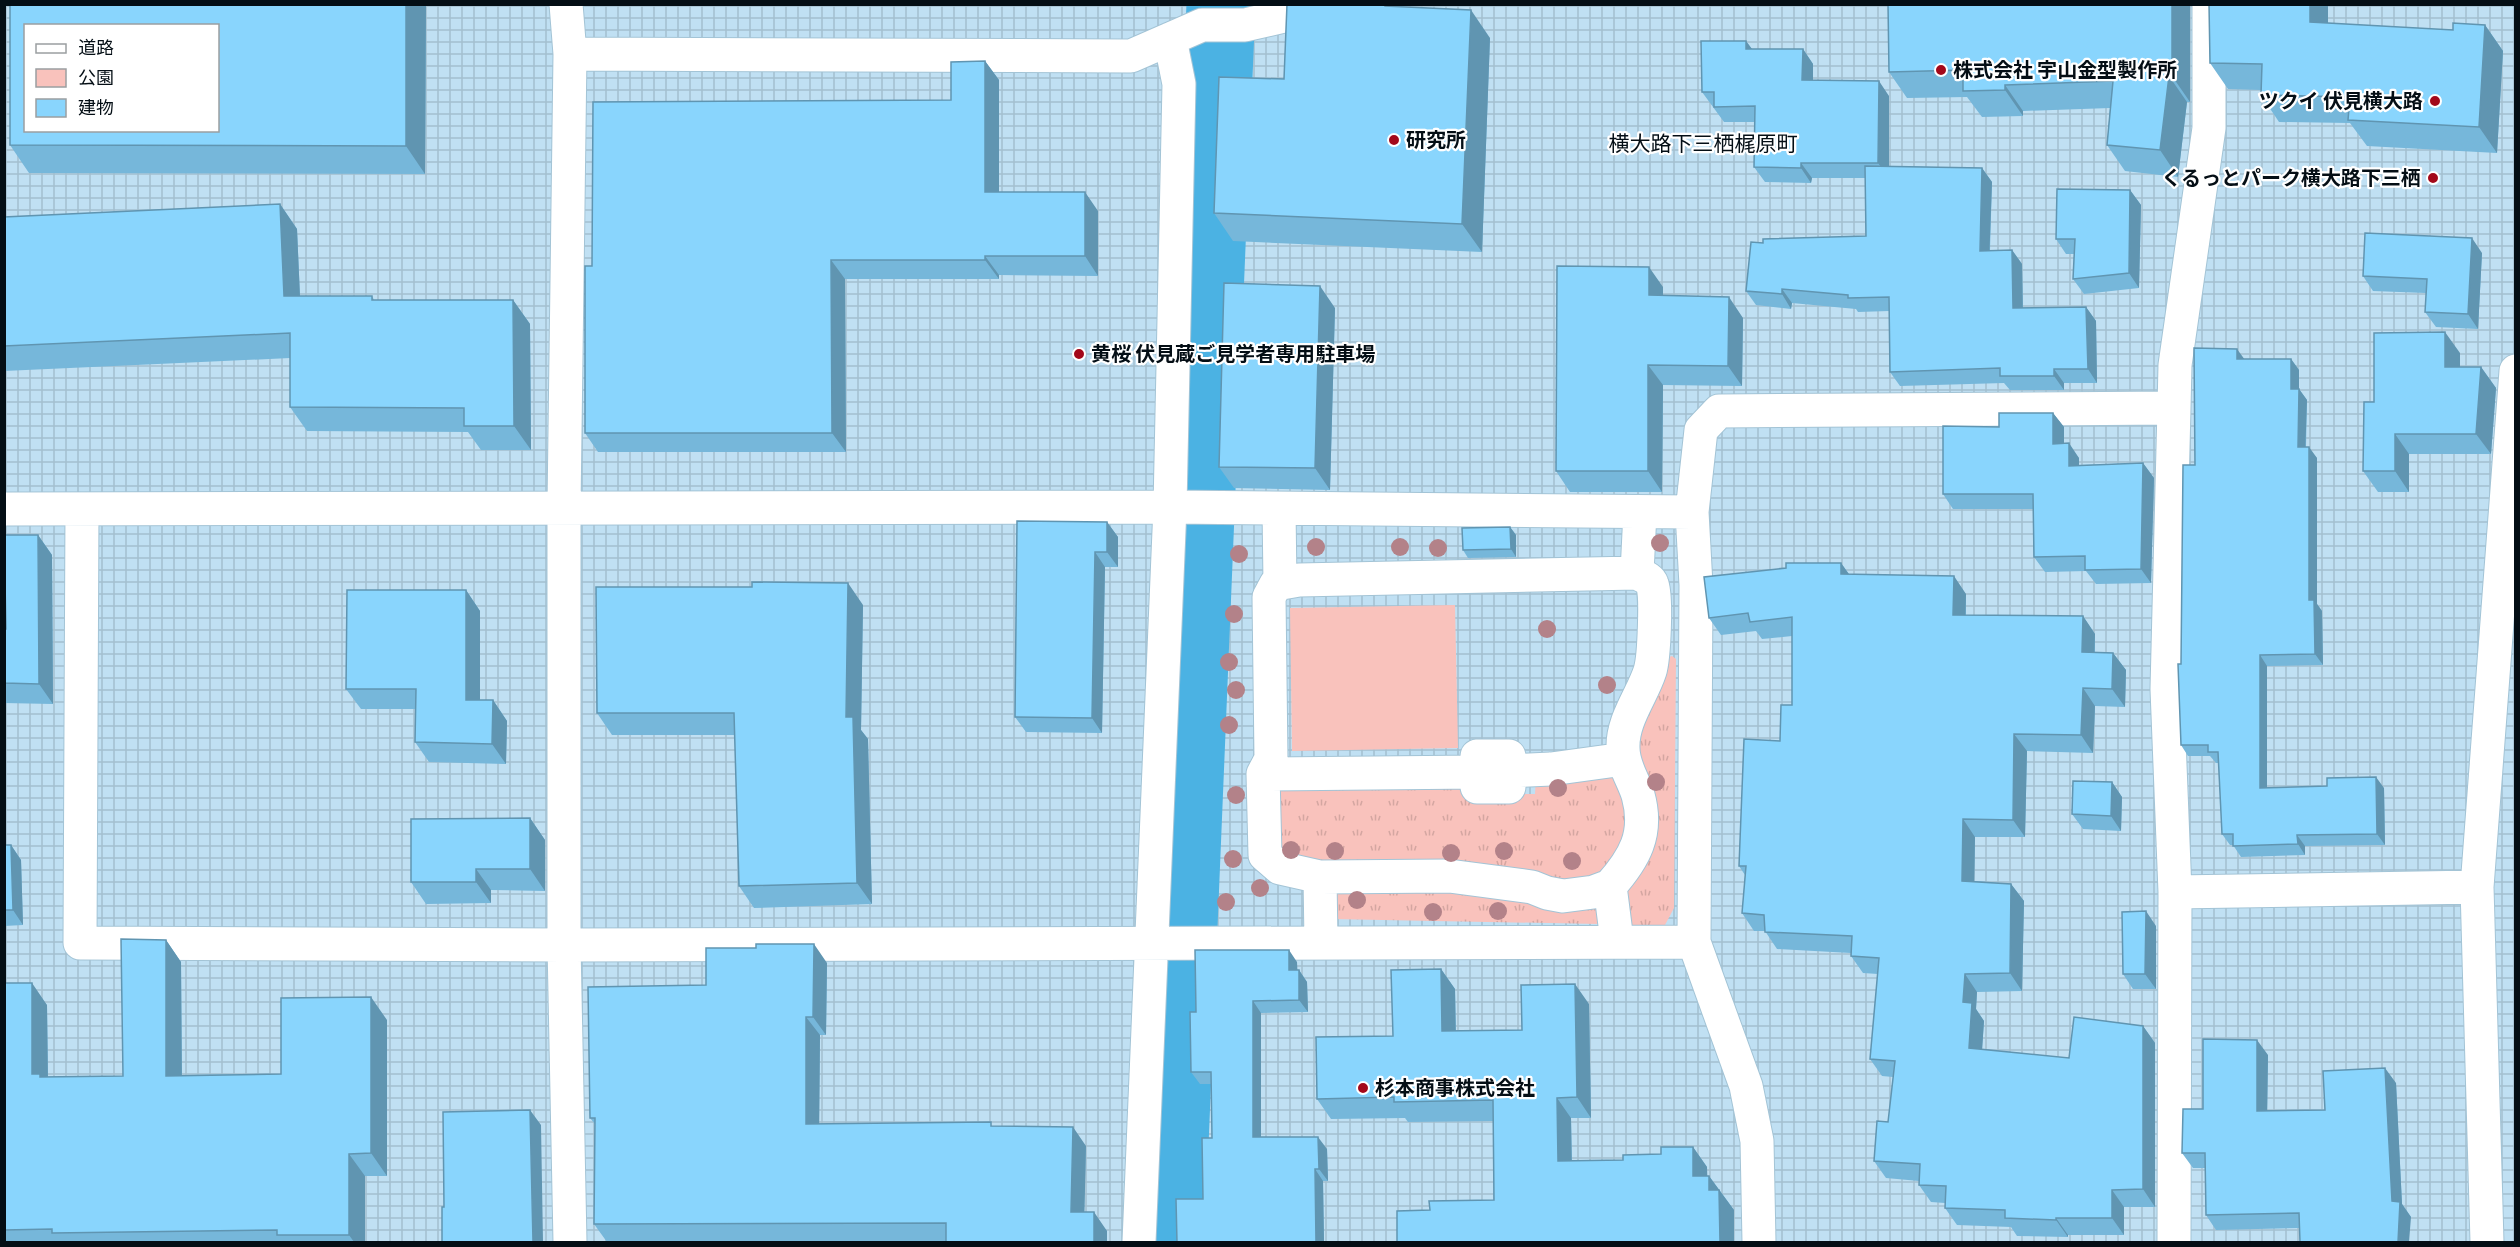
<svg xmlns="http://www.w3.org/2000/svg" width="2520" height="1247" font-family="'Exo 2','Noto Sans JP',sans-serif">
<style>
.industrial{fill:url(#industrial-grid);fill-rule:evenodd}
.grass{fill:url(#grass-tufts)}
.park{fill:#f9c2bc}
.lines{fill:none;stroke-linecap:round;stroke-linejoin:round}
.river{stroke:#4bb2e3;stroke-width:69}
.minor-casing{stroke:#a3c4d6;stroke-width:35}
.minor{stroke:#fff;stroke-width:33}
.tree{fill:#b38289}
.wall{fill:#76b7da}
.shaded-wall{fill:#6095b1}
.building{fill:#89d5fd;stroke:#6095b1;stroke-width:1.5;fill-rule:evenodd}
.poi-dot{fill:#a3081a;stroke:#fff;stroke-width:2}
.labels{text-anchor:middle;stroke-width:4.5;stroke-linejoin:round;paint-order:stroke}
.poi-label{font-size:20px;font-weight:bold;fill:#040e15;stroke:#fff;text-anchor:start}
.neighbourhood-label{font-size:21px;fill:#040e15;stroke:#fff}
</style>
<defs>
<pattern id="industrial-grid" width="8" height="8" patternUnits="userSpaceOnUse" patternTransform="scale(1.5)"><rect width="8" height="8" fill="#c0e0f3"/><path d="M0 4h8M4 0v8" fill="none" stroke="#a3bfcf"/></pattern>
<pattern id="grass-tufts" width="24" height="20" patternUnits="userSpaceOnUse" patternTransform="scale(1.5)"><rect width="24" height="20" fill="#f9c2bc"/><path d="M3 7l-1-3M5 7V3M7 7l1-3M15 17l-1-3M17 17v-4M19 17l1-3" fill="none" stroke="#d4a6a1"/></pattern>
</defs>
<rect width="100%" height="100%" fill="#d4effe"/>
<path class="industrial" d="M 5,5 L 2515,5 L 2515,1242 L 5,1242 ZM 26,26 L 218,26 L 218,130 L 26,130 Z"/>
<path class="grass" d="M 1672,656 L 1676,659 L 1674,908 L 1665,925 L 1626,925 L 1624,885 L 1635,740 L 1663,659 Z
M 1536,776 L 1612,777 L 1622,788 L 1631,840 L 1594,885 L 1279,860 L 1273,802 L 1284,783 L 1468,782 L 1468,794 L 1535,794 Z
M 1468,886 L 1594,903 L 1599,909 L 1599,924 L 1330,919 L 1335,890 Z"/>
<path class="park" d="M 1455,605 L 1458,748 L 1292,751 L 1290,608 Z"/>
<g class="lines">
<path class="river" d="M 1170,1242 L 1221,4"/>
<defs>
<path id="minor" d="M 566,4 L 570,54 L 564,507 L 564,945 L 570,1242
M 570,54 L 1131,56 L 1202,25 L 1245,25 L 1336,4
M 4,509 L 1170,507 L 1692,512
M 82,509 L 80,943 L 564,945 L 1694,942
M 1279,509 L 1280,583
M 1637,573 L 1640,512
M 1509,771 L 1551,769 L 1624,759
M 1263,774 L 1478,772 L 1477,756 L 1509,756 L 1509,787 L 1477,787 L 1478,772
M 1320,877 L 1321,942
M 1610,886 C 1634,859 1649,834 1638,795 C 1633,779 1623,766 1623,748 C 1622,720 1642,696 1650,671 C 1654,658 1657,596 1652,584 C 1650,578 1642,576 1637,573 L 1299,580 L 1276,584 L 1269,597 L 1271,759 L 1263,774 L 1265,855 L 1280,868 L 1320,877 L 1449,876 L 1532,887 L 1547,893 L 1563,896 L 1594,892 L 1610,886 L 1617,941
M 2175,892 L 2477,887
M 1139,1242 L 1170,507 L 1179,84 L 1170,39
M 1759,1242 L 1757,1141 L 1746,1086 L 1694,942 L 1696,585 L 1692,512 L 1701,430 L 1719,411 L 2174,408
M 2174,1242 L 2175,892 L 2167,689 L 2174,408 L 2175,365 L 2209,128 L 2209,4
M 2487,1242 L 2477,887 L 2516,371"/>
</defs>
<use href="#minor" class="minor-casing"/>
<use href="#minor" class="minor"/>
</g>
<g class="tree">
<circle cx="1660" cy="543" r="9"/>
<circle cx="1316" cy="547" r="9"/>
<circle cx="1400" cy="547" r="9"/>
<circle cx="1438" cy="548" r="9"/>
<circle cx="1239" cy="554" r="9"/>
<circle cx="1234" cy="614" r="9"/>
<circle cx="1547" cy="629" r="9"/>
<circle cx="1229" cy="662" r="9"/>
<circle cx="1607" cy="685" r="9"/>
<circle cx="1236" cy="690" r="9"/>
<circle cx="1229" cy="725" r="9"/>
<circle cx="1656" cy="782" r="9"/>
<circle cx="1558" cy="788" r="9"/>
<circle cx="1236" cy="795" r="9"/>
<circle cx="1291" cy="850" r="9"/>
<circle cx="1335" cy="851" r="9"/>
<circle cx="1504" cy="851" r="9"/>
<circle cx="1451" cy="853" r="9"/>
<circle cx="1233" cy="859" r="9"/>
<circle cx="1572" cy="861" r="9"/>
<circle cx="1260" cy="888" r="9"/>
<circle cx="1357" cy="900" r="9"/>
<circle cx="1226" cy="902" r="9"/>
<circle cx="1498" cy="911" r="9"/>
<circle cx="1433" cy="912" r="9"/>
</g>
<path class="wall" d="M 426,4 L 425,174 L 29,173 L 10,145 Z
M 1287,4 L 1395,4 L 1396,7 L 1490,38 L 1482,252 L 1233,241 L 1214,213 L 1284,79 Z
M 1888,4 L 2190,4 L 2190,102 L 2187,102 L 2178,177 L 2125,171 L 2107,145 L 2110,108 L 2023,111 L 2023,116 L 1982,117 L 1967,97 L 1907,98 L 1889,72 Z
M 2209,4 L 2328,4 L 2328,23 L 2453,30 L 2485,25 L 2503,51 L 2497,153 L 2367,146 L 2350,123 L 2279,122 L 2261,95 L 2261,90 L 2228,89 L 2210,63 Z
M 1746,41 L 1752,49 L 1803,49 L 1813,64 L 1813,80 L 1889,96 L 1889,166 L 1982,168 L 1992,182 L 1990,250 L 2012,250 L 2022,264 L 2023,308 L 2086,307 L 2096,321 L 2097,383 L 2064,383 L 2064,390 L 2010,390 L 2004,383 L 1900,386 L 1890,372 L 1889,311 L 1858,312 L 1856,309 L 1792,303 L 1791,309 L 1756,305 L 1746,291 L 1763,243 L 1866,236 L 1865,178 L 1812,178 L 1811,183 L 1765,182 L 1754,167 L 1755,122 L 1724,122 L 1702,92 Z
M 985,61 L 999,80 L 999,192 L 1098,211 L 1098,276 L 999,275 L 999,279 L 845,279 L 846,452 L 598,452 L 585,433 L 592,266 L 951,100 Z
M 2130,190 L 2141,205 L 2139,288 L 2084,294 L 2073,279 L 2074,254 L 2066,254 L 2056,239 Z
M 280,204 L 297,229 L 300,296 L 372,296 L 374,300 L 513,300 L 530,324 L 531,450 L 481,450 L 468,432 L 307,431 L 290,407 L 290,358 L 4,371 L 4,217 Z
M 2482,253 L 2478,329 L 2436,327 L 2425,312 L 2426,293 L 2373,291 L 2363,276 Z
M 1663,287 L 1663,296 L 1743,318 L 1742,386 L 1663,385 L 1662,492 L 1570,492 L 1556,471 Z
M 1335,308 L 1330,490 L 1234,488 L 1219,467 Z
M 2460,353 L 2460,367 L 2481,367 L 2496,388 L 2491,454 L 2409,454 L 2409,492 L 2378,492 L 2363,471 L 2374,402 Z
M 2244,359 L 2291,359 L 2299,370 L 2299,389 L 2307,400 L 2306,447 L 2317,458 L 2317,604 L 2322,611 L 2323,665 L 2267,666 L 2267,788 L 2384,788 L 2385,845 L 2305,846 L 2305,855 L 2241,857 L 2233,845 L 2230,845 L 2222,834 L 2219,763 L 2216,763 L 2210,756 L 2188,756 L 2181,745 L 2181,664 L 2195,465 Z
M 2053,413 L 2064,427 L 2064,444 L 2079,458 L 2079,465 L 2143,463 L 2154,478 L 2151,583 L 2096,584 L 2086,571 L 2045,572 L 2034,557 L 2033,509 L 1953,509 L 1943,494 L 1999,427 Z
M 1107,522 L 1118,537 L 1118,567 L 1105,567 L 1102,733 L 1026,732 L 1015,717 Z
M 1510,527 L 1516,535 L 1516,557 L 1468,558 L 1463,550 Z
M 38,535 L 52,555 L 53,704 L 4,703 L 4,629 L 6,629 Z
M 1841,563 L 1849,574 L 1966,594 L 1966,616 L 2083,616 L 2095,634 L 2095,652 L 2113,653 L 2126,670 L 2125,707 L 2095,706 L 2093,753 L 2027,751 L 2025,837 L 1975,837 L 1974,881 L 2011,884 L 2024,901 L 2022,991 L 1977,992 L 1976,1009 L 1984,1021 L 1982,1049 L 2069,1058 L 2143,1026 L 2155,1043 L 2155,1207 L 2124,1207 L 2124,1235 L 2068,1235 L 2068,1237 L 2017,1236 L 2011,1227 L 1957,1225 L 1945,1208 L 1945,1203 L 1931,1202 L 1919,1185 L 1919,1181 L 1886,1178 L 1874,1161 L 1888,1122 L 1893,1077 L 1882,1076 L 1870,1059 L 1878,974 L 1863,973 L 1851,956 L 1851,953 L 1777,949 L 1765,931 L 1754,931 L 1742,913 L 1745,875 L 1739,866 L 1792,705 L 1792,636 L 1762,639 L 1756,631 L 1721,635 L 1709,618 Z
M 466,590 L 480,611 L 480,700 L 493,700 L 507,721 L 506,764 L 429,762 L 415,742 L 416,709 L 361,709 L 346,689 Z
M 863,605 L 861,730 L 868,739 L 872,904 L 754,908 L 739,886 L 735,735 L 612,735 L 597,713 Z
M 2112,782 L 2122,797 L 2121,831 L 2083,829 L 2072,814 Z
M 530,818 L 545,840 L 545,891 L 491,890 L 491,903 L 426,904 L 411,882 Z
M 4,845 L 11,845 L 21,860 L 23,925 L 4,926 Z
M 2156,926 L 2156,989 L 2133,989 L 2123,974 Z
M 166,940 L 181,962 L 182,1075 L 281,1074 L 387,1020 L 387,1176 L 365,1176 L 365,1242 L 4,1242 L 4,983 L 47,1005 L 48,1077 L 123,1076 Z
M 1297,962 L 1297,970 L 1299,970 L 1307,982 L 1308,1012 L 1261,1013 L 1261,1137 L 1327,1149 L 1328,1181 L 1323,1181 L 1324,1242 L 1177,1242 L 1203,1199 L 1212,1138 L 1211,1084 L 1200,1084 L 1191,1072 L 1196,1012 Z
M 827,963 L 826,1035 L 820,1035 L 819,1124 L 993,1126 L 1086,1146 L 1084,1212 L 1107,1231 L 1107,1242 L 607,1242 L 594,1224 L 595,1124 L 590,1118 Z
M 1441,969 L 1455,989 L 1456,1031 L 1522,1030 L 1589,1004 L 1591,1118 L 1571,1118 L 1572,1161 L 1623,1160 L 1661,1154 L 1693,1147 L 1707,1167 L 1707,1176 L 1709,1176 L 1734,1210 L 1430,1210 L 1494,1200 L 1493,1121 L 1408,1122 L 1405,1118 L 1331,1119 L 1317,1099 L 1393,1036 Z
M 2268,1055 L 2267,1111 L 2325,1110 L 2396,1083 L 2402,1204 L 2411,1217 L 2300,1228 L 2216,1230 L 2206,1215 L 2205,1168 L 2193,1168 L 2182,1153 L 2203,1109 Z"/>
<path class="shaded-wall" d="M 406,4 L 426,4 L 425,174 L 406,146 Z
M 1385,4 L 1395,4 L 1405,19 L 1385,6 Z
M 2172,4 L 2190,4 L 2190,102 L 2172,76 Z
M 2310,4 L 2328,4 L 2328,48 L 2310,22 Z
M 1471,10 L 1490,38 L 1482,252 L 1462,224 Z
M 2485,25 L 2503,51 L 2497,153 L 2479,127 Z
M 1746,41 L 1757,56 L 1746,49 Z
M 1803,49 L 1813,64 L 1813,95 L 1802,80 Z
M 985,61 L 999,80 L 999,211 L 985,192 Z
M 2169,76 L 2187,102 L 2178,177 L 2160,150 Z
M 1879,81 L 1889,96 L 1889,178 L 1878,163 Z
M 2005,85 L 2023,111 L 2023,116 L 2005,90 Z
M 1801,163 L 1812,178 L 1811,183 L 1801,168 Z
M 1982,168 L 1992,182 L 1989,265 L 1980,251 Z
M 2130,190 L 2141,205 L 2139,288 L 2129,273 Z
M 1085,192 L 1098,211 L 1098,276 L 1085,256 Z
M 280,204 L 297,229 L 301,320 L 284,296 Z
M 2472,238 L 2482,253 L 2478,329 L 2468,314 Z
M 2012,250 L 2022,264 L 2023,322 L 2013,308 Z
M 985,256 L 999,275 L 999,279 L 985,260 Z
M 831,260 L 845,279 L 846,452 L 832,433 Z
M 1649,267 L 1663,287 L 1663,316 L 1649,295 Z
M 1320,286 L 1335,308 L 1330,490 L 1315,468 Z
M 1782,289 L 1792,303 L 1791,309 L 1782,294 Z
M 1729,297 L 1743,318 L 1742,386 L 1728,366 Z
M 513,300 L 530,324 L 531,450 L 514,426 Z
M 2086,307 L 2096,321 L 2097,383 L 2088,369 Z
M 2445,332 L 2460,353 L 2460,387 L 2445,367 Z
M 2237,349 L 2245,360 L 2237,359 Z
M 2291,359 L 2299,370 L 2299,389 L 2307,400 L 2305,458 L 2298,447 L 2291,389 Z
M 1648,365 L 1663,385 L 1662,492 L 1648,471 Z
M 2481,367 L 2496,388 L 2491,454 L 2476,434 Z
M 2054,369 L 2064,383 L 2064,390 L 2054,376 Z
M 2053,413 L 2064,427 L 2064,459 L 2053,444 Z
M 2395,434 L 2409,454 L 2409,492 L 2395,471 Z
M 2069,443 L 2079,458 L 2079,480 L 2069,466 Z
M 2309,447 L 2317,458 L 2317,604 L 2322,611 L 2323,665 L 2315,654 L 2309,600 Z
M 2143,463 L 2154,478 L 2151,583 L 2141,569 Z
M 1107,522 L 1118,537 L 1118,567 L 1107,552 Z
M 1510,527 L 1516,535 L 1516,557 L 1511,549 Z
M 38,535 L 52,555 L 53,704 L 39,684 Z
M 1095,552 L 1105,567 L 1102,733 L 1092,718 Z
M 1841,563 L 1853,580 L 1841,574 Z
M 1954,576 L 1966,594 L 1965,633 L 1953,615 Z
M 848,583 L 863,605 L 861,730 L 868,739 L 872,904 L 857,883 L 846,717 Z
M 466,590 L 480,611 L 480,720 L 466,700 Z
M 2083,616 L 2095,634 L 2094,669 L 2082,652 Z
M 2113,653 L 2126,670 L 2125,707 L 2112,689 Z
M 2260,655 L 2267,666 L 2267,799 L 2260,788 Z
M 2083,688 L 2095,706 L 2093,753 L 2081,735 Z
M 493,700 L 507,721 L 506,764 L 492,744 Z
M 2014,734 L 2027,751 L 2025,837 L 2013,820 Z
M 2376,777 L 2384,788 L 2385,845 L 2377,834 Z
M 2112,782 L 2122,797 L 2121,831 L 2111,816 Z
M 530,818 L 545,840 L 545,891 L 530,869 Z
M 1963,819 L 1975,837 L 1974,898 L 1962,881 Z
M 2297,835 L 2305,846 L 2305,855 L 2298,844 Z
M 11,845 L 21,860 L 23,925 L 13,910 Z
M 476,869 L 491,890 L 491,903 L 476,882 Z
M 2011,884 L 2024,901 L 2022,991 L 2010,973 Z
M 2146,911 L 2156,926 L 2156,989 L 2145,974 Z
M 166,940 L 181,962 L 182,1098 L 166,1076 Z
M 814,944 L 827,963 L 826,1035 L 813,1017 Z
M 1289,950 L 1297,962 L 1298,982 L 1289,970 Z
M 1441,969 L 1455,989 L 1456,1051 L 1442,1031 Z
M 1299,970 L 1307,982 L 1308,1012 L 1299,1000 Z
M 1965,974 L 1977,992 L 1976,1009 L 1984,1021 L 1981,1066 L 1969,1048 L 1963,1002 Z
M 32,983 L 47,1005 L 48,1085 L 32,1074 Z
M 1575,984 L 1589,1004 L 1591,1118 L 1577,1097 Z
M 371,997 L 387,1020 L 387,1176 L 371,1153 Z
M 1253,1001 L 1261,1013 L 1261,1149 L 1253,1137 Z
M 806,1017 L 820,1035 L 819,1143 L 806,1124 Z
M 2143,1026 L 2155,1043 L 2155,1207 L 2143,1189 Z
M 2257,1040 L 2268,1055 L 2267,1126 L 2257,1111 Z
M 2385,1068 L 2396,1083 L 2402,1204 L 2411,1217 L 2409,1242 L 2398,1242 L 2392,1201 Z
M 1557,1098 L 1571,1118 L 1572,1181 L 1558,1161 Z
M 530,1110 L 541,1125 L 543,1242 L 533,1242 Z
M 1073,1127 L 1086,1146 L 1084,1231 L 1071,1212 Z
M 1318,1137 L 1327,1149 L 1328,1181 L 1319,1169 Z
M 1693,1147 L 1707,1167 L 1708,1197 L 1693,1176 Z
M 349,1154 L 365,1176 L 365,1242 L 354,1242 L 349,1235 Z
M 1315,1169 L 1323,1181 L 1324,1242 L 1316,1242 Z
M 1709,1176 L 1734,1210 L 1734,1242 L 1720,1242 L 1709,1190 Z
M 2112,1190 L 2124,1207 L 2124,1235 L 2112,1218 Z
M 1094,1212 L 1107,1231 L 1107,1242 L 1094,1242 Z
M 2056,1218 L 2068,1235 L 2068,1237 L 2056,1220 Z"/>
<path class="building" d="M 10,4 L 406,4 L 406,146 L 10,145 ZM 26,26 L 218,26 L 218,130 L 26,130 Z
M 1287,4 L 1385,4 L 1385,6 L 1471,10 L 1462,224 L 1214,213 L 1219,77 L 1284,79 Z
M 1888,4 L 2172,4 L 2172,76 L 2169,76 L 2160,150 L 2107,145 L 2113,81 L 2005,85 L 2005,90 L 1963,91 L 1963,70 L 1889,72 Z
M 2209,4 L 2310,4 L 2310,22 L 2453,30 L 2453,23 L 2485,25 L 2479,127 L 2348,120 L 2350,97 L 2261,95 L 2262,64 L 2210,63 Z
M 1701,41 L 1746,41 L 1746,49 L 1803,49 L 1802,80 L 1879,81 L 1878,163 L 1801,163 L 1801,168 L 1754,167 L 1755,106 L 1714,107 L 1714,92 L 1702,92 Z
M 985,61 L 985,192 L 1085,192 L 1085,256 L 985,256 L 985,260 L 831,260 L 832,433 L 585,433 L 585,266 L 592,266 L 593,102 L 951,100 L 951,62 Z
M 1865,166 L 1982,168 L 1980,251 L 2012,250 L 2013,308 L 2086,307 L 2088,369 L 2054,369 L 2054,376 L 2000,376 L 2000,368 L 1890,372 L 1889,297 L 1848,298 L 1848,295 L 1782,289 L 1782,294 L 1746,291 L 1751,242 L 1763,243 L 1763,239 L 1866,236 Z
M 2057,189 L 2130,190 L 2129,273 L 2073,279 L 2075,239 L 2056,239 Z
M 280,204 L 284,296 L 372,296 L 372,300 L 513,300 L 514,426 L 464,426 L 464,408 L 290,407 L 290,333 L 4,346 L 4,217 Z
M 2365,233 L 2472,238 L 2468,314 L 2425,312 L 2427,279 L 2363,276 Z
M 1557,266 L 1649,267 L 1649,295 L 1729,297 L 1728,366 L 1648,365 L 1648,471 L 1556,471 Z
M 1224,283 L 1320,286 L 1315,468 L 1219,467 Z
M 2445,332 L 2445,367 L 2481,367 L 2476,434 L 2395,434 L 2395,471 L 2363,471 L 2364,402 L 2374,402 L 2374,333 Z
M 2194,348 L 2237,349 L 2237,359 L 2291,359 L 2291,389 L 2299,389 L 2298,447 L 2309,447 L 2309,600 L 2314,600 L 2315,654 L 2260,655 L 2260,788 L 2327,786 L 2327,778 L 2376,777 L 2377,834 L 2297,835 L 2298,844 L 2233,846 L 2233,834 L 2222,834 L 2218,752 L 2208,752 L 2208,745 L 2181,745 L 2178,664 L 2181,664 L 2183,465 L 2195,465 Z
M 1999,413 L 2053,413 L 2053,444 L 2069,443 L 2069,466 L 2143,463 L 2141,569 L 2085,570 L 2085,556 L 2034,557 L 2033,494 L 1943,494 L 1943,426 L 1999,427 Z
M 1017,521 L 1107,522 L 1107,552 L 1095,552 L 1092,718 L 1015,717 Z
M 1510,527 L 1511,549 L 1463,550 L 1462,528 Z
M 4,535 L 38,535 L 39,684 L 4,683 L 4,629 L 6,629 Z
M 1786,563 L 1841,563 L 1841,574 L 1954,576 L 1953,615 L 2083,616 L 2082,652 L 2113,653 L 2112,689 L 2083,688 L 2081,735 L 2014,734 L 2013,820 L 1963,819 L 1962,881 L 2011,884 L 2010,973 L 1965,974 L 1963,1002 L 1972,1003 L 1969,1048 L 2069,1058 L 2074,1017 L 2143,1026 L 2143,1189 L 2112,1190 L 2112,1218 L 2056,1218 L 2056,1220 L 2005,1218 L 2005,1210 L 1945,1208 L 1946,1186 L 1919,1185 L 1920,1164 L 1874,1161 L 1877,1121 L 1888,1122 L 1895,1061 L 1870,1059 L 1879,958 L 1851,956 L 1852,936 L 1765,932 L 1764,915 L 1742,913 L 1746,866 L 1739,866 L 1744,739 L 1780,741 L 1781,705 L 1792,705 L 1792,617 L 1750,622 L 1748,613 L 1709,618 L 1704,577 L 1786,568 Z
M 752,582 L 848,583 L 846,717 L 853,717 L 857,883 L 739,886 L 734,713 L 597,713 L 596,587 L 752,587 Z
M 347,590 L 466,590 L 466,700 L 493,700 L 492,744 L 415,742 L 416,689 L 346,689 Z
M 2073,781 L 2112,782 L 2111,816 L 2072,814 Z
M 530,818 L 530,869 L 476,869 L 476,882 L 411,882 L 411,819 Z
M 4,845 L 11,845 L 13,910 L 4,910 Z
M 2146,911 L 2145,974 L 2123,974 L 2122,912 Z
M 121,939 L 166,940 L 166,1076 L 281,1074 L 281,998 L 371,997 L 371,1153 L 349,1154 L 349,1235 L 277,1235 L 277,1230 L 52,1233 L 52,1229 L 4,1230 L 4,983 L 32,983 L 32,1074 L 40,1074 L 40,1077 L 123,1076 Z
M 756,944 L 814,944 L 813,1017 L 806,1017 L 806,1124 L 991,1122 L 991,1126 L 1073,1127 L 1071,1212 L 1094,1212 L 1094,1242 L 946,1242 L 946,1223 L 594,1224 L 595,1118 L 590,1118 L 588,987 L 706,985 L 706,948 L 756,948 Z
M 1195,950 L 1289,950 L 1289,970 L 1299,970 L 1299,1000 L 1253,1001 L 1253,1137 L 1318,1137 L 1319,1169 L 1315,1169 L 1316,1242 L 1177,1242 L 1176,1199 L 1203,1199 L 1202,1138 L 1212,1138 L 1211,1072 L 1191,1072 L 1190,1012 L 1196,1012 Z
M 1441,969 L 1442,1031 L 1522,1030 L 1521,985 L 1575,984 L 1577,1097 L 1557,1098 L 1558,1161 L 1623,1160 L 1623,1155 L 1661,1154 L 1661,1147 L 1693,1147 L 1693,1176 L 1709,1176 L 1709,1190 L 1719,1190 L 1720,1242 L 1397,1242 L 1397,1211 L 1430,1210 L 1429,1201 L 1494,1200 L 1493,1100 L 1394,1102 L 1394,1097 L 1317,1099 L 1316,1037 L 1393,1036 L 1391,970 Z
M 2203,1039 L 2257,1040 L 2257,1111 L 2325,1110 L 2323,1071 L 2385,1068 L 2392,1201 L 2400,1202 L 2398,1242 L 2300,1242 L 2299,1213 L 2206,1215 L 2205,1153 L 2182,1153 L 2183,1109 L 2203,1109 Z
M 530,1110 L 533,1242 L 442,1242 L 442,1207 L 444,1207 L 443,1112 Z"/>
<g class="poi-dot">
<circle cx="1941" cy="70" r="6"/>
<circle cx="2435" cy="101" r="6"/>
<circle cx="1394" cy="140" r="6"/>
<circle cx="2433" cy="178" r="6"/>
<circle cx="1079" cy="354" r="6"/>
<circle cx="1363" cy="1088" r="6"/>
</g>
<g class="labels">
<g class="poi-label">
<text x="1953" y="77">株式会社 宇山金型製作所</text>
<text x="2423" y="108" text-anchor="end">ツクイ 伏見横大路</text>
<text x="1406" y="147">研究所</text>
<text x="2421" y="185" text-anchor="end">くるっとパーク横大路下三栖</text>
<text x="1091" y="361">黄桜 伏見蔵ご見学者専用駐車場</text>
<text x="1375" y="1095">杉本商事株式会社</text>
</g>
<g class="neighbourhood-label">
<text x="1703" y="151">横大路下三栖梶原町</text>
</g>
</g>
<rect width="2520" height="1247" fill="none" stroke="#040e15" stroke-width="12"/>
<rect x="24" y="24" width="195" height="108" fill="#ffffff" stroke="#9b9fa1" stroke-width="1.5"/>
<rect x="36" y="44" width="30" height="9" fill="#ffffff" stroke="#9b9fa1" stroke-width="1.5"/>
<text x="78" y="54" font-size="18" fill="#040e15">道路</text>
<rect x="36" y="69" width="30" height="18" fill="#f9c2bc" stroke="#9b9fa1" stroke-width="1.5"/>
<text x="78" y="84" font-size="18" fill="#040e15">公園</text>
<rect x="36" y="99" width="30" height="18" fill="#89d5fd" stroke="#9b9fa1" stroke-width="1.5"/>
<text x="78" y="114" font-size="18" fill="#040e15">建物</text>
</svg>
